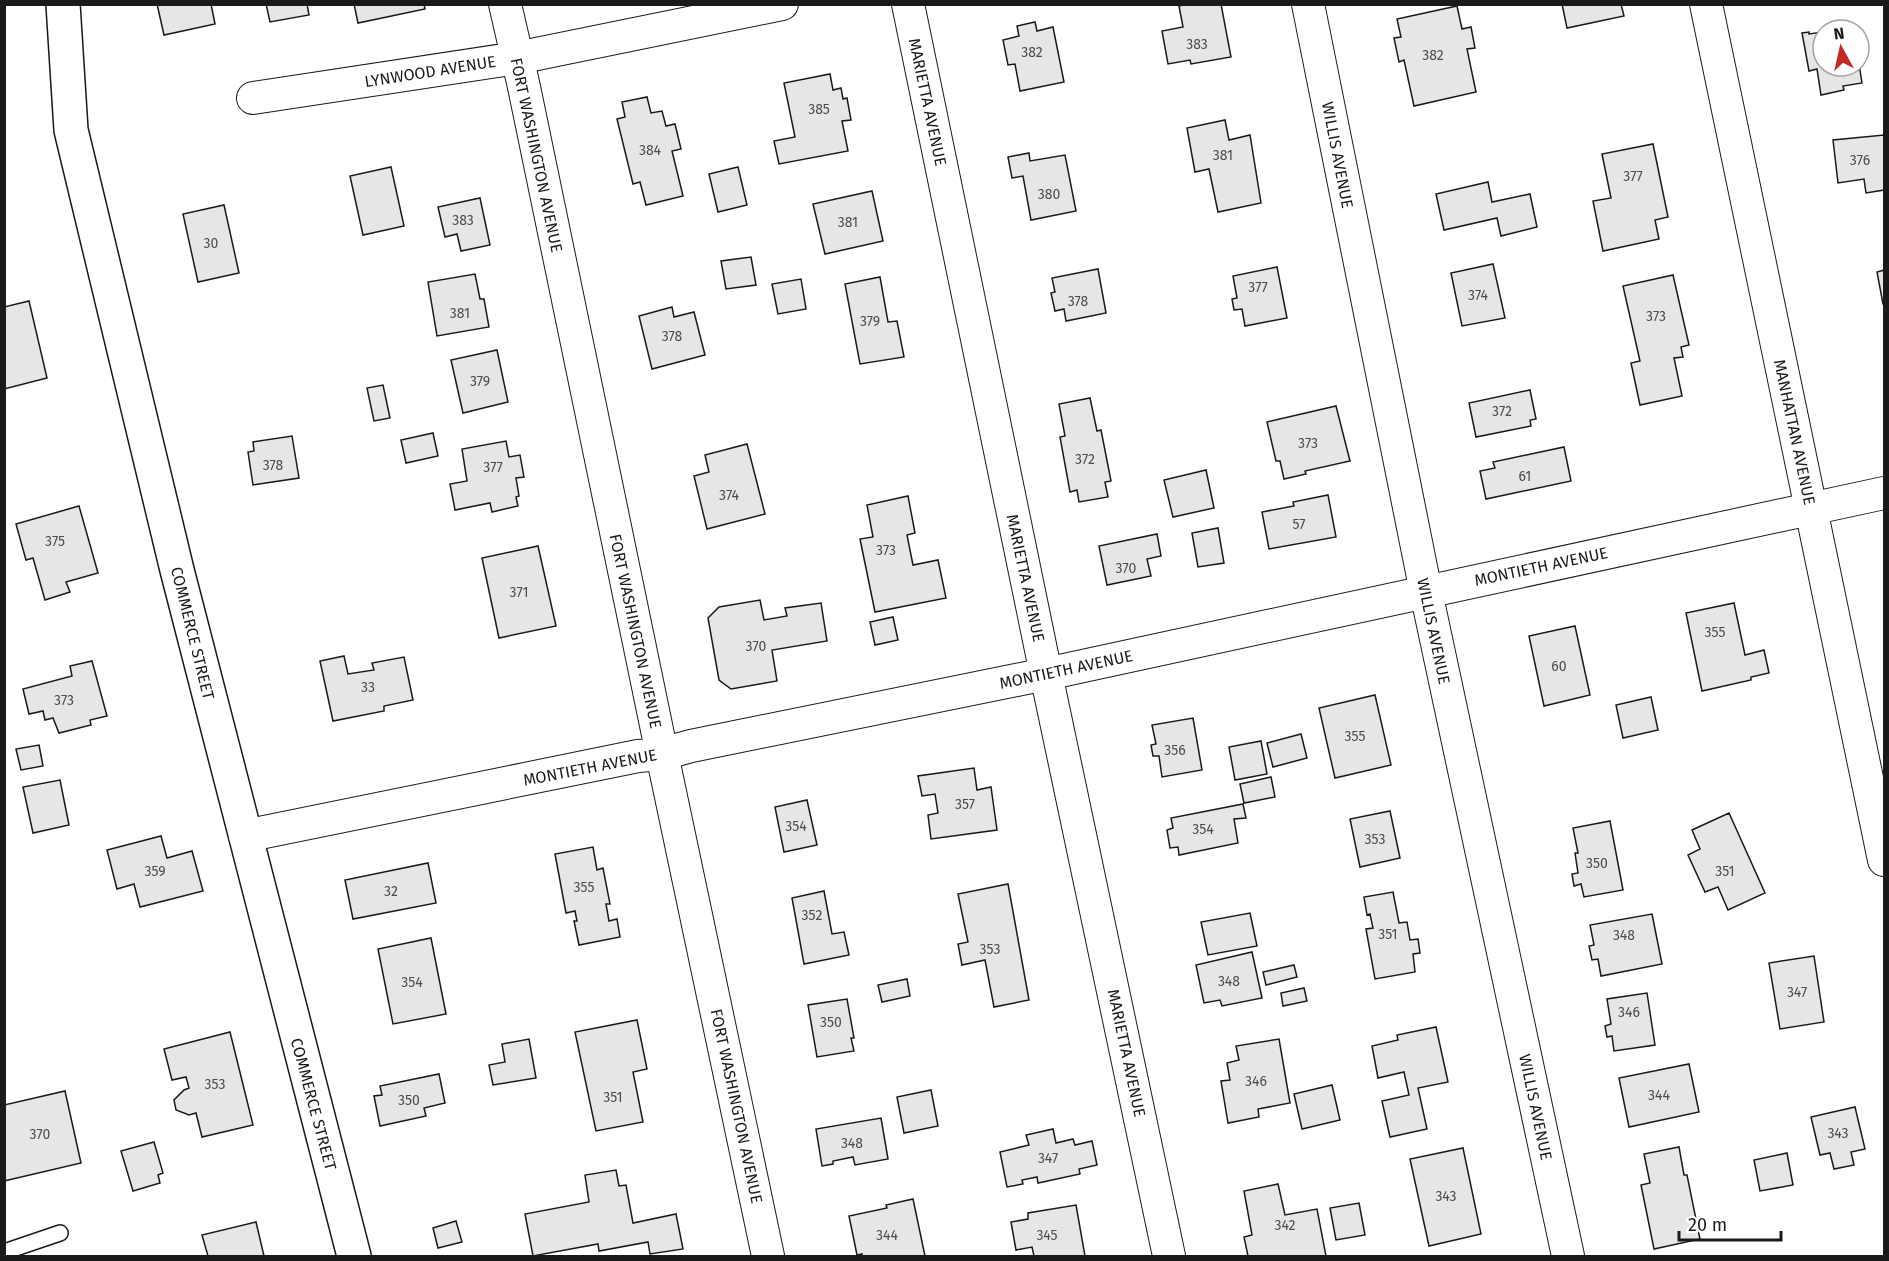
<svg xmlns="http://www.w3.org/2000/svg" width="1889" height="1261" font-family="'Fira Sans',sans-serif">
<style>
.building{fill:#e6e6e6;stroke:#1a1a1a;stroke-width:1.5}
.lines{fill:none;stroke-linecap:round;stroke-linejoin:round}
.service-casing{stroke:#1a1a1a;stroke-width:18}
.minor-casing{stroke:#1a1a1a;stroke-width:34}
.tertiary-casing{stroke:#1a1a1a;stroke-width:36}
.service{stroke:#fff;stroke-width:15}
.minor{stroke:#fff;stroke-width:32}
.tertiary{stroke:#fff;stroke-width:33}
.labels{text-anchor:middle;stroke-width:4.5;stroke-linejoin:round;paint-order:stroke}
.number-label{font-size:14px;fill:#4d4d4d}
.street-label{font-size:16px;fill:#1a1a1a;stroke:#fff}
</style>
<rect width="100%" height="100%" fill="#fff"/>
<path class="building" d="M 157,4 L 211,4 L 215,24 L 164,35 Z
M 266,4 L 307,4 L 309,15 L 270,22 Z
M 354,4 L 424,4 L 425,9 L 358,23 Z
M 1188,4 L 1221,4 L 1231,57 L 1191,64 L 1190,60 L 1168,64 L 1162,31 L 1183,27 L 1179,6 Z
M 1562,4 L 1621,4 L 1624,16 L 1567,28 Z
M 1457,6 L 1462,29 L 1471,27 L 1475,48 L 1467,49 L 1476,92 L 1414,106 L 1404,60 L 1399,62 L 1394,38 L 1401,37 L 1397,19 Z
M 1035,22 L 1037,31 L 1053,27 L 1064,82 L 1020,91 L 1015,64 L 1008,65 L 1003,40 L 1019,36 L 1017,26 Z
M 1809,32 L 1809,34 L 1823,32 L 1823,66 L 1859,66 L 1859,64 L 1862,83 L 1843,86 L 1844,90 L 1821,95 L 1817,69 L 1809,71 L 1802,33 Z
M 830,74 L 833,90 L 841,88 L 843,99 L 847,98 L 851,120 L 842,121 L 848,151 L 779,164 L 774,141 L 795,137 L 784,83 Z
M 647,97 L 651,113 L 662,111 L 666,126 L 675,124 L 681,149 L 672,151 L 683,196 L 646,205 L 640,182 L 633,184 L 617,119 L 625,117 L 622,102 Z
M 1225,120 L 1229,140 L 1250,135 L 1261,203 L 1218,212 L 1209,169 L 1195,172 L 1187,128 Z
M 1884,135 L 1884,190 L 1866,193 L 1864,179 L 1838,183 L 1833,140 Z
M 1653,144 L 1668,217 L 1655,220 L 1659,239 L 1603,251 L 1593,201 L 1611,198 L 1602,154 Z
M 1029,153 L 1030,161 L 1065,155 L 1076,211 L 1031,220 L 1023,176 L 1012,178 L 1008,157 Z
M 391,167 L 404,226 L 363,235 L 350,176 Z
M 738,167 L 747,205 L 718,212 L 709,174 Z
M 1488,182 L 1492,202 L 1530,194 L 1537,227 L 1501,236 L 1497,218 L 1444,230 L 1436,194 Z
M 872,191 L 883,241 L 825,254 L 813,204 Z
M 480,198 L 490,245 L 461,251 L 457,234 L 445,237 L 438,207 Z
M 224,205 L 239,273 L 198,282 L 183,214 Z
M 751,257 L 756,285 L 726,289 L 721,261 Z
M 1493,264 L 1505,318 L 1462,326 L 1451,273 Z
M 1277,267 L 1287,318 L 1245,326 L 1242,309 L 1234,310 L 1232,299 L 1237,298 L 1233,276 Z
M 1098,269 L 1106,313 L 1066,321 L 1064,309 L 1055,311 L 1051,293 L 1055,292 L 1052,278 Z
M 1884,270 L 1884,304 L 1883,304 L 1877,272 Z
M 475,274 L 480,299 L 484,299 L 489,327 L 437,336 L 428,282 Z
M 1673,275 L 1689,345 L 1681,347 L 1683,357 L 1674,358 L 1682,396 L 1640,405 L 1631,363 L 1640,361 L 1623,286 Z
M 880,277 L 888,322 L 897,321 L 904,357 L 860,364 L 845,284 Z
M 801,279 L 806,309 L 778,314 L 772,284 Z
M 29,301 L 47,378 L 4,389 L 4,307 Z
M 672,307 L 674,317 L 694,312 L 705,355 L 652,369 L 639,316 Z
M 497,350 L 508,402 L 463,413 L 451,360 Z
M 383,385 L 390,418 L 374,421 L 367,388 Z
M 1530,390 L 1536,419 L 1530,420 L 1531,426 L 1476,437 L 1469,403 Z
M 1090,398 L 1097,431 L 1101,430 L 1111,481 L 1105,482 L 1108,497 L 1079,502 L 1077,490 L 1070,492 L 1060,437 L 1065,436 L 1059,404 Z
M 1336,406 L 1350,461 L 1305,471 L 1306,474 L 1284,479 L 1280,461 L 1276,461 L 1267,422 Z
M 433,433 L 438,456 L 406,463 L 401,440 Z
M 292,436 L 299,478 L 253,485 L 248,452 L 254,451 L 253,442 Z
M 506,441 L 509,457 L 520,455 L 524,477 L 516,478 L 519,496 L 516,497 L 518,506 L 492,512 L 490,503 L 455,510 L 450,484 L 467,481 L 462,449 Z
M 747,444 L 765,514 L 707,529 L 694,476 L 709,472 L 705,455 Z
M 1564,447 L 1571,481 L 1486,499 L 1480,471 L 1495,468 L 1493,462 Z
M 1206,470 L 1214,508 L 1173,517 L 1164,480 Z
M 1328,495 L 1336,537 L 1269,549 L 1262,512 L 1294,506 L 1293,502 Z
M 908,496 L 915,533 L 907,535 L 913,565 L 938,560 L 946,598 L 875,612 L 860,539 L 873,537 L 867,505 Z
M 79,506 L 98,573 L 66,582 L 70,592 L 45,600 L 33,558 L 26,560 L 16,524 Z
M 1218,528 L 1224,563 L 1198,567 L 1192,533 Z
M 1157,534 L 1161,556 L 1147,559 L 1151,576 L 1107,585 L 1099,546 Z
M 538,546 L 556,626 L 499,638 L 482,558 Z
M 760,600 L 764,620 L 787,616 L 785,608 L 821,603 L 827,641 L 772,650 L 777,681 L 731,689 L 719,680 L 708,618 L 719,607 Z
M 1734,603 L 1745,655 L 1764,650 L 1769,673 L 1751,677 L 1751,680 L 1702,691 L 1686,613 Z
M 893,617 L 898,640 L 875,645 L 870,622 Z
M 1575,626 L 1590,695 L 1544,706 L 1529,636 Z
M 344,656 L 348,674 L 374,670 L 372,663 L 404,657 L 413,700 L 384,706 L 384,711 L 333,721 L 320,661 Z
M 92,661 L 107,716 L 90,720 L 91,725 L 59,733 L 53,718 L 45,720 L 43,711 L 29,714 L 23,689 L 72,676 L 70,666 Z
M 1375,695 L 1391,765 L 1335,778 L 1319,708 Z
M 1651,697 L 1658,730 L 1623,738 L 1616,705 Z
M 1193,718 L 1202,770 L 1162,777 L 1159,756 L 1153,756 L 1151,745 L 1156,744 L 1152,725 Z
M 1301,734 L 1307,758 L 1273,767 L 1267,743 Z
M 1261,741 L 1267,774 L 1235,780 L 1229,747 Z
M 39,745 L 43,766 L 21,770 L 16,749 Z
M 974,768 L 977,790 L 991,787 L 997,830 L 931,839 L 928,815 L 938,813 L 935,794 L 922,796 L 918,776 Z
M 1271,777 L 1275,797 L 1244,803 L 1240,784 Z
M 60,780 L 69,825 L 33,833 L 23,787 Z
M 807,800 L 817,845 L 784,852 L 775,807 Z
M 1243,804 L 1246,818 L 1234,819 L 1238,843 L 1179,855 L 1178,847 L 1170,848 L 1167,830 L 1173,828 L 1171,818 Z
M 1390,811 L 1400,858 L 1360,867 L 1350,819 Z
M 1729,813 L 1765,893 L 1728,910 L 1718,887 L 1705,892 L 1688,855 L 1700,849 L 1692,830 Z
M 1610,821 L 1623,890 L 1584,897 L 1581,884 L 1574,886 L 1572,874 L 1578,873 L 1575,853 L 1578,853 L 1573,828 Z
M 161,836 L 167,858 L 192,851 L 203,891 L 140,907 L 134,884 L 117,889 L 107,850 Z
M 593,847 L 597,870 L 603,868 L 610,904 L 606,904 L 609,921 L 617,919 L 620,937 L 579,945 L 574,921 L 577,921 L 575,911 L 566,913 L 555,854 Z
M 428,863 L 436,903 L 353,919 L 345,880 Z
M 1008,884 L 1029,1000 L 994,1007 L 985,960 L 962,965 L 958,944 L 968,942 L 958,894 Z
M 824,891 L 832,934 L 844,932 L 849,955 L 804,964 L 792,898 Z
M 1393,892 L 1399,923 L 1407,922 L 1410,940 L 1418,939 L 1420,953 L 1413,954 L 1415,972 L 1375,979 L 1366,929 L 1373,928 L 1370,914 L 1367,915 L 1364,897 Z
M 1250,913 L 1257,946 L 1208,955 L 1201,922 Z
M 1652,914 L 1662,964 L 1601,976 L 1598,959 L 1592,960 L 1589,946 L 1594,945 L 1590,925 Z
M 431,938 L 446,1014 L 393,1024 L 378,949 Z
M 1252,952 L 1262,998 L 1222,1006 L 1220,1000 L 1204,1003 L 1196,965 Z
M 1814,956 L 1824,1022 L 1780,1029 L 1769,963 Z
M 1294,965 L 1297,977 L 1266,985 L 1263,972 Z
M 907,979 L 910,996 L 882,1002 L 878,985 Z
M 1304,988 L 1307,1001 L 1283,1006 L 1281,993 Z
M 1647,993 L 1655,1045 L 1614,1051 L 1612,1036 L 1607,1037 L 1605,1026 L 1611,1024 L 1607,999 Z
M 847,999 L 854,1038 L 851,1038 L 854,1051 L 817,1057 L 808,1005 Z
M 637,1020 L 647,1069 L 633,1072 L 643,1122 L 596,1131 L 575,1032 Z
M 1436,1027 L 1448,1082 L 1418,1088 L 1427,1129 L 1390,1137 L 1382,1101 L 1409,1095 L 1404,1072 L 1378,1078 L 1372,1046 L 1398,1040 L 1397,1035 Z
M 230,1032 L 253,1125 L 202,1137 L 196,1113 L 189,1115 L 176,1110 L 174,1100 L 184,1090 L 189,1088 L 186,1077 L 172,1080 L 164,1049 Z
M 529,1039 L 536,1078 L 493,1085 L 489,1065 L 505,1062 L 502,1044 Z
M 1279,1039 L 1290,1103 L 1258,1109 L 1259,1117 L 1228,1123 L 1221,1081 L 1230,1080 L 1227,1063 L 1239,1060 L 1236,1046 Z
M 1689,1064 L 1699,1112 L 1629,1127 L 1619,1078 Z
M 439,1074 L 445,1103 L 424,1108 L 426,1116 L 380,1126 L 374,1096 L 382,1095 L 380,1086 Z
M 1332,1085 L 1340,1120 L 1302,1129 L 1294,1094 Z
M 931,1090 L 938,1126 L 904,1133 L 897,1097 Z
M 65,1091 L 81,1163 L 4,1181 L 4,1105 Z
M 1855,1107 L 1865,1149 L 1851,1152 L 1854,1165 L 1834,1169 L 1830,1153 L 1820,1155 L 1811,1117 Z
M 881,1118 L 888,1159 L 855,1165 L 853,1157 L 833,1161 L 833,1164 L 822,1166 L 816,1129 Z
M 1053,1129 L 1056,1143 L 1073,1139 L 1075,1145 L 1092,1141 L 1097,1165 L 1079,1169 L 1080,1174 L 1038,1183 L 1037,1177 L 1022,1180 L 1023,1184 L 1007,1187 L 1000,1152 L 1029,1145 L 1026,1135 Z
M 154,1142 L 163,1173 L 158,1175 L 160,1183 L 133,1191 L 121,1151 Z
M 1679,1147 L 1684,1175 L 1687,1175 L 1700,1239 L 1654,1249 L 1641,1185 L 1650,1183 L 1644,1154 Z
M 1463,1148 L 1481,1234 L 1429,1246 L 1410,1159 Z
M 1787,1153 L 1793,1185 L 1760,1191 L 1754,1160 Z
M 616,1170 L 619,1186 L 626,1185 L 633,1223 L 676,1214 L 683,1249 L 650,1254 L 648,1242 L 599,1251 L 598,1244 L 533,1256 L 525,1214 L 589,1202 L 585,1175 Z
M 1278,1184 L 1285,1215 L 1317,1209 L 1326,1256 L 1248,1256 L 1244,1237 L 1252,1235 L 1244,1191 Z
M 913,1199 L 925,1256 L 862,1256 L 862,1254 L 857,1255 L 849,1216 L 887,1208 L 886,1205 Z
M 1359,1203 L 1365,1235 L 1336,1240 L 1330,1208 Z
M 1076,1205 L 1085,1256 L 1034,1256 L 1032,1247 L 1016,1250 L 1011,1222 L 1028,1219 L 1028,1213 Z
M 456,1221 L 462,1242 L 438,1248 L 433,1228 Z
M 256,1222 L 264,1256 L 208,1256 L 202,1235 Z"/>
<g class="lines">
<defs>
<path id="service" d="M 4,1252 L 60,1233"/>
<path id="minor" d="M 505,4 L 524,87 L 662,754 L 768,1256
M 908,4 L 1046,674 L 1169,1256
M 1308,4 L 1426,592 L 1568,1256
M 1706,4 L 1884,860
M 253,98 L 517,58 L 782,4
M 245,836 L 638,756 L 662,754 L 691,746 L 1046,674 L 1884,493"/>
<path id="tertiary" d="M 63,4 L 71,130 L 177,570 L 354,1256"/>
</defs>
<use href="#service" class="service-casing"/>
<use href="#minor" class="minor-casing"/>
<use href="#tertiary" class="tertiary-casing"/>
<use href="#service" class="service"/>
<use href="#minor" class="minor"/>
<use href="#tertiary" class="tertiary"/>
</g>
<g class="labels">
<g class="number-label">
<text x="1197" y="49">383</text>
<text x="1032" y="57">382</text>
<text x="1433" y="60">382</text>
<text x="819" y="114">385</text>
<text x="650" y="155">384</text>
<text x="1223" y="160">381</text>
<text x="1860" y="165">376</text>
<text x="1633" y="181">377</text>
<text x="1049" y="199">380</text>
<text x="463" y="225">383</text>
<text x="848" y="227">381</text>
<text x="211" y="248">30</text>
<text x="1258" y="292">377</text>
<text x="1478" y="300">374</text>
<text x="1078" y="306">378</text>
<text x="460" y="318">381</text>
<text x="1656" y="321">373</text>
<text x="870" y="326">379</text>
<text x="672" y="341">378</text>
<text x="480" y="386">379</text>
<text x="1502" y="416">372</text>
<text x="1308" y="448">373</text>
<text x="1085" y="464">372</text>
<text x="273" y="470">378</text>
<text x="493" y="472">377</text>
<text x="1525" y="481">61</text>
<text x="729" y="500">374</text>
<text x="1299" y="529">57</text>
<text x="55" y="546">375</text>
<text x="886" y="555">373</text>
<text x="1126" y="573">370</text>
<text x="519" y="597">371</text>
<text x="1715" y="637">355</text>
<text x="756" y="651">370</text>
<text x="1559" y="671">60</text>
<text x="368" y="692">33</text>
<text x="64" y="705">373</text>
<text x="1355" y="741">355</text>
<text x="1175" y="755">356</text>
<text x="965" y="809">357</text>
<text x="796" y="831">354</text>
<text x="1203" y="834">354</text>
<text x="1375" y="844">353</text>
<text x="1597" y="868">350</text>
<text x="155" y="876">359</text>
<text x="1725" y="876">351</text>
<text x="584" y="892">355</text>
<text x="391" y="896">32</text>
<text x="812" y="920">352</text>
<text x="1388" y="939">351</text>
<text x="1624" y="940">348</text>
<text x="990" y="954">353</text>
<text x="1229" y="986">348</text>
<text x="412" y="987">354</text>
<text x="1797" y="997">347</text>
<text x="1629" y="1017">346</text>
<text x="831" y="1027">350</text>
<text x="1256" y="1086">346</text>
<text x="215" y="1089">353</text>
<text x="1659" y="1100">344</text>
<text x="613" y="1102">351</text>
<text x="409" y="1105">350</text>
<text x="1838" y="1138">343</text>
<text x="40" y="1139">370</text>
<text x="852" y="1148">348</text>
<text x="1048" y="1163">347</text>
<text x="1446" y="1201">343</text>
<text x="1285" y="1230">342</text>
<text x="887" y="1240">344</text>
<text x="1047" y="1240">345</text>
</g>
<g class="street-label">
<text transform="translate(430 71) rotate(-9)" y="6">LYNWOOD AVENUE</text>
<text transform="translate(928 102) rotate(78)" y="6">MARIETTA AVENUE</text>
<text transform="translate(537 155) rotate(78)" y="6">FORT WASHINGTON AVENUE</text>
<text transform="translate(1338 155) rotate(79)" y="6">WILLIS AVENUE</text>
<text transform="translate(1795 432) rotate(78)" y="6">MANHATTAN AVENUE</text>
<text transform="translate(1541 566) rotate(-12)" y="6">MONTIETH AVENUE</text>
<text transform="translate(1026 578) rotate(78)" y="6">MARIETTA AVENUE</text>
<text transform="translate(636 631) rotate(78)" y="6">FORT WASHINGTON AVENUE</text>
<text transform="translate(1434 631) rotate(78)" y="6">WILLIS AVENUE</text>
<text transform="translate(193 633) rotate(76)" y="6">COMMERCE STREET</text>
<text transform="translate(1066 669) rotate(-12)" y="6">MONTIETH AVENUE</text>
<text transform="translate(590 767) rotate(-11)" y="6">MONTIETH AVENUE</text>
<text transform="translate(1127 1053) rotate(78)" y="6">MARIETTA AVENUE</text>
<text transform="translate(314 1104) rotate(75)" y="6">COMMERCE STREET</text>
<text transform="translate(737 1106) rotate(78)" y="6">FORT WASHINGTON AVENUE</text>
<text transform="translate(1536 1107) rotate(78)" y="6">WILLIS AVENUE</text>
</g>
</g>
<rect width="1889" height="1261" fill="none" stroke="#1a1a1a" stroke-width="12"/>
<g transform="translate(1841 48) rotate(352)"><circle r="28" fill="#ffffff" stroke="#a3a3a3" stroke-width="1.5"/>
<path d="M0-4.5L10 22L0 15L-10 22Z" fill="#c62828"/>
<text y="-9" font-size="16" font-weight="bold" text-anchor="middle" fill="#1a1a1a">N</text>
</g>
<path d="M1679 1231v9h102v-9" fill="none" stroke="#1a1a1a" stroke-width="3"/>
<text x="1688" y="1231" font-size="18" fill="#1a1a1a" stroke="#ffffff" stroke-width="4.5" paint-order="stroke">20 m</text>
</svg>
